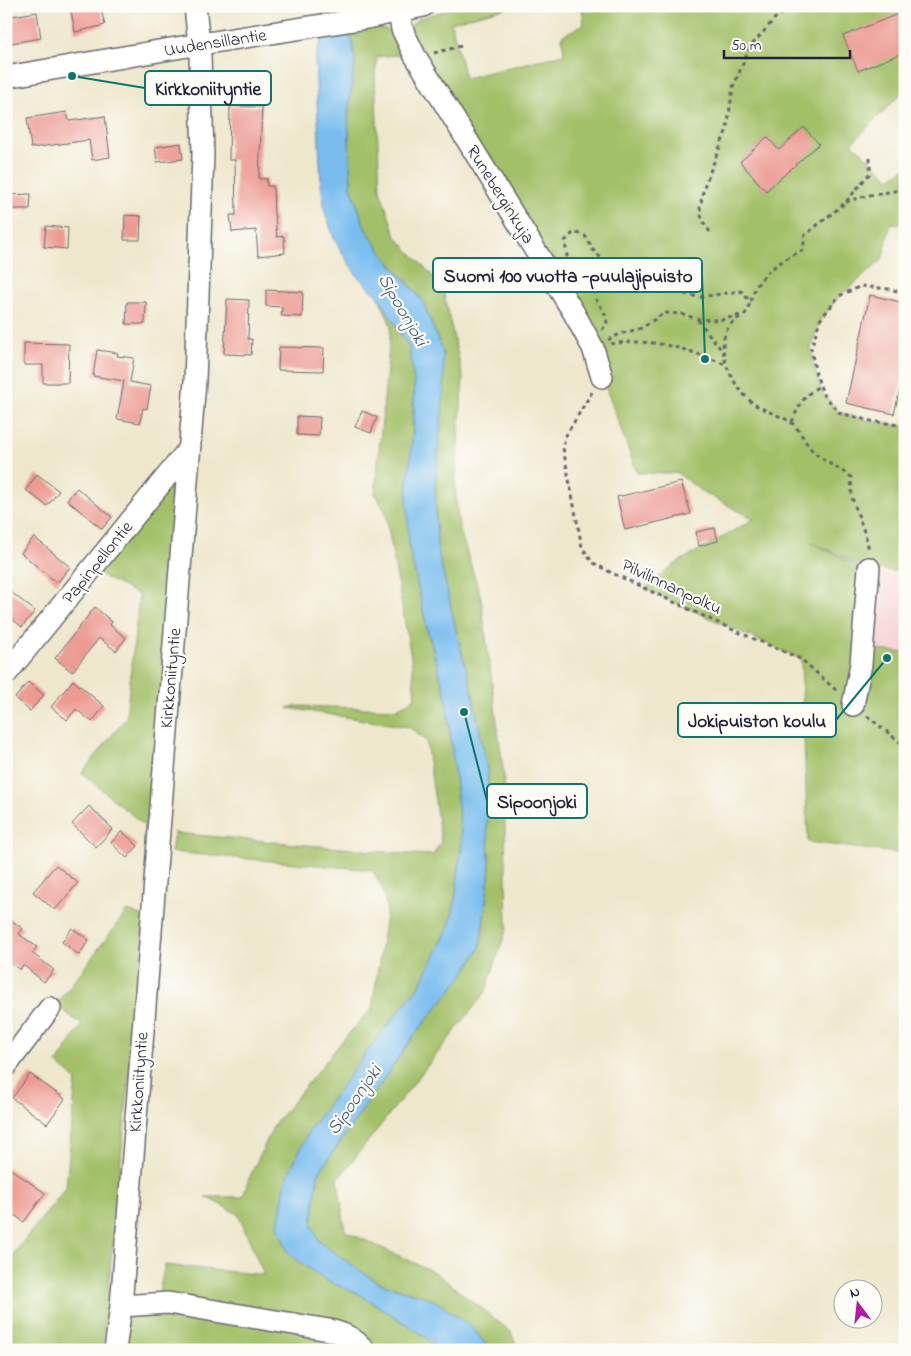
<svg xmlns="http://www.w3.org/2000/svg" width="911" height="1356" font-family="'Indie Flower',sans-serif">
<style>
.built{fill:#f7cfd2}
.green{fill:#a2c067;stroke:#627151;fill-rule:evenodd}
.water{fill:#79bdef;stroke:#4e7095}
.building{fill:#ec9a92}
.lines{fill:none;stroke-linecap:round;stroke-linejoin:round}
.minor-casing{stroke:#69676e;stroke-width:24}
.path{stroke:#69676e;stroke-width:3;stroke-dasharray:4 4;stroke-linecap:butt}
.minor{stroke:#fff;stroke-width:21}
.labels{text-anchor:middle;stroke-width:4.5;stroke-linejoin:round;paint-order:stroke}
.street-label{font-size:18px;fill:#22223b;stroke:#fdfcf7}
.water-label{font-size:19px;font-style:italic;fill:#40587a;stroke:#fdfcf7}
.leader{fill:none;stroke:#0f766e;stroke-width:2}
.callout-dot{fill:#0f766e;stroke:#fdfcf7;stroke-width:2}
.callout{fill:#fdfcf7;stroke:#0f766e;stroke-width:2}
.callout-label{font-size:19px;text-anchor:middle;font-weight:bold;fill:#22223b}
</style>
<rect width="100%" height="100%" fill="#fdfcf7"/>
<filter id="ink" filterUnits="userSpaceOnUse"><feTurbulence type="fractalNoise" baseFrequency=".02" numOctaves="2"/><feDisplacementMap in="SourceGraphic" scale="10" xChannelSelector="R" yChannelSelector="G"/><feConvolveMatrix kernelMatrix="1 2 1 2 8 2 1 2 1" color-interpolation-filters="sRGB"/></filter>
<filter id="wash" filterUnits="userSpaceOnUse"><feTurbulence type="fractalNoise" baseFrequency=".0096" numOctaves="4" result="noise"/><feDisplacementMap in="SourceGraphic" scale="20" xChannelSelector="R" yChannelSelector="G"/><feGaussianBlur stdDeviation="1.12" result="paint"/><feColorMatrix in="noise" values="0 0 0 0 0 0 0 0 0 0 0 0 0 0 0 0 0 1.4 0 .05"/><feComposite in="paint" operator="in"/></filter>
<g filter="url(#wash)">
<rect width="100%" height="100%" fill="#eee7cc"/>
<path class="built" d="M 873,573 L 905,576 L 905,735 L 868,667 Z"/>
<path class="green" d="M 462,6 L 513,6 L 451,22 L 465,78 L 564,54 L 562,36 L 584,24 L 582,6 L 905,6 L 905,90 L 852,143 L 890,179 L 905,168 L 905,225 L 891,223 L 882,260 L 839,297 L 820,320 L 811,348 L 815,371 L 823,394 L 840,413 L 872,421 L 905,426 L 905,573 L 869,568 L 810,542 L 873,573 L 869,649 L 905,653 L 905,854 L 808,842 L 801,659 L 645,589 L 675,564 L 754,519 L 703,492 L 677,473 L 637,473 L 602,377 L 409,27 L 419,18 ZM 804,127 L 818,143 L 766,191 L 740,162 L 767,137 L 779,150 Z
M 368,26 C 392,28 395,32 405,54 L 377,57 L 375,76 L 380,190 L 396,237 L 442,286 L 463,378 L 455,487 L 459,527 L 481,598 L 504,777 L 507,928 L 485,993 L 338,1179 L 345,1231 L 436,1273 L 511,1332 L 518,1350 L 490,1350 L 472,1327 L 434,1300 L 377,1282 L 342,1258 L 319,1241 L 312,1225 L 318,1174 L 413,1037 L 460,979 L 480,948 L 490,869 L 487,828 L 488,773 L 472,691 L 459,643 L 437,546 L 435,487 L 443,352 L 422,300 L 382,253 L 365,228 L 351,186 L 348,114 L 355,62 L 346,30 Z
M 379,297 L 409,347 L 414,381 L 409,546 L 427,628 L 446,697 L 462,842 L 455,902 L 449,927 L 420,985 L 372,1045 L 309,1131 L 286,1179 L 278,1226 L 289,1254 L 325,1280 L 361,1295 L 426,1337 L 439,1350 L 300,1350 L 274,1348 L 254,1350 L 115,1350 L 119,1318 L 154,1314 L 165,1265 L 264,1275 L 238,1214 L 206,1197 L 243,1197 L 248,1181 L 274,1125 L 344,1039 L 372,1008 L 387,909 L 382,887 L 372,870 L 171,852 L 174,833 L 408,854 L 433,855 L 441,842 L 426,741 L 409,727 L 288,708 L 295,706 L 397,709 L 415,698 L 412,663 L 385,510 L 375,494 L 391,326 Z
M 173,476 L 182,476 L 151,831 L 82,773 L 126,718 L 139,595 L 98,574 Z
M 127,911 L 145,917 L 102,1350 L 6,1350 L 6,1263 L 66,1188 L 76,1080 L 57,1063 L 82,1025 L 56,1005 Z"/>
<path class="water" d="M 346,30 L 352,40 L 355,62 L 348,114 L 351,186 L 365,228 L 382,253 L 422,300 L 443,352 L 444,387 L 435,487 L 437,546 L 459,643 L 472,691 L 488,773 L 487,828 L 490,869 L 480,948 L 460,979 L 413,1037 L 318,1174 L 312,1225 L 319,1241 L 342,1258 L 377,1282 L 434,1300 L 472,1327 L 490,1350 L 439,1350 L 426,1337 L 361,1295 L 325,1280 L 289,1254 L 278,1226 L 286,1179 L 309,1131 L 372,1045 L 420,985 L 449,927 L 455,902 L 462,842 L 446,697 L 427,628 L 409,546 L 407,491 L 414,423 L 414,381 L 409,347 L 379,297 L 357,276 L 335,241 L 325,212 L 321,183 L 315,59 L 323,34 Z"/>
<g id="blocks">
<path class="building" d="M 70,6 L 100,6 L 105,25 L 75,32 Z
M 905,11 L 905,52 L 858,71 L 843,36 Z
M 37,12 L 41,38 L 6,44 L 6,17 Z
M 230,106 L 262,107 L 259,179 L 267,179 L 267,186 L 273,186 L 274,216 L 275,216 L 277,237 L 284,236 L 285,253 L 258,256 L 256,230 L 232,232 L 230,215 L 236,215 L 235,160 L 229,160 Z
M 67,112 L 69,121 L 105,116 L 110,157 L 92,160 L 89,140 L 31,148 L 27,118 Z
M 804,127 L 819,144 L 766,191 L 740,162 L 767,137 L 779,150 Z
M 181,143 L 183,159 L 157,162 L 155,147 Z
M 31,194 L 30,209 L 6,209 L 6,195 Z
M 125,215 L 141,216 L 140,240 L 124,240 Z
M 46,226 L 68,228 L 67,249 L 44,247 Z
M 266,290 L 303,292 L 302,317 L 281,316 L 282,307 L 266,306 Z
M 870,295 L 905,303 L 905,368 L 894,414 L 846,403 Z
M 227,299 L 249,300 L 248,339 L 252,339 L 251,355 L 224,354 Z
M 127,302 L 146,302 L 145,324 L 126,324 Z
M 24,343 L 69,344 L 68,383 L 43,383 L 43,365 L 24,365 Z
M 279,347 L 324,348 L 323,371 L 278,370 Z
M 97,350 L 118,353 L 117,356 L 134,358 L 130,382 L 151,386 L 147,409 L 143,408 L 140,423 L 117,419 L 124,381 L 93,376 Z
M 362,411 L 377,417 L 371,433 L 355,427 Z
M 297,416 L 320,417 L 319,436 L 297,435 Z
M 37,474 L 59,491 L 47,506 L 26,490 Z
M 681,482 L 691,514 L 625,530 L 617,497 Z
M 77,488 L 112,517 L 102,529 L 67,500 Z
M 715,528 L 718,541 L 699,546 L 696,532 Z
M 34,537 L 70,567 L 57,583 L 21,553 Z
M 6,588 L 35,611 L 22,627 L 6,614 Z
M 95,607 L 112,622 L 110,625 L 126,638 L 116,651 L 99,638 L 72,672 L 55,658 Z
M 73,680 L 104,706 L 92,722 L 76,709 L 67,720 L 51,707 Z
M 28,682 L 44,695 L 30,711 L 15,698 Z
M 89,806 L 113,829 L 96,847 L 72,824 Z
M 122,831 L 138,846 L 127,858 L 111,843 Z
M 56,865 L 78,883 L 55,910 L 33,892 Z
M 6,916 L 23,929 L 19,934 L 37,947 L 32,953 L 54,970 L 44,982 L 23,965 L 20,970 L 6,960 Z
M 72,928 L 89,940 L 79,955 L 62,942 Z
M 30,1074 L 65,1099 L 47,1124 L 12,1098 Z
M 6,1166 L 45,1193 L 24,1222 L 6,1209 Z"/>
</g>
</g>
<g filter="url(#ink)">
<use href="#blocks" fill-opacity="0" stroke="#69676e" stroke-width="1"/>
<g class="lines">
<defs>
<path id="minor" d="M 399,12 L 402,29 L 414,54 L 574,313 L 593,348 L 602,377
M 6,77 L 182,47 L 367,18 L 423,6
M 6,674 L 189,449
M 853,705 L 861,664 L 869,568
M 6,1066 L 50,1008
M 121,1306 L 168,1303 L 329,1330 C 345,1334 353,1337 364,1350
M 115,1350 L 121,1306 L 195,381 L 203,154 L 200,55 L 195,6"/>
</defs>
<use href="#minor" class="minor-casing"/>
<path class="path" d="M 434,53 L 465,45
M 846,202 L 869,195 L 895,191 L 905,186
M 710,232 L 702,220 L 700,207 L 704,187 L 727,129 L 733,87 L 750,47 L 778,15 L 808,6
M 905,293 L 889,289 L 861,286 L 839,296 L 820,320 L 811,348 L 815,371 L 823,394 L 840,413 L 871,421 L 905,426
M 740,317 C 706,336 730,386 754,404 C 764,411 785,417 792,423 C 801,431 806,445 815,453 C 825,462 840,469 851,477 L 852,498 L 866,537 L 869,550
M 698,320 L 723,352
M 602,330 L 607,323 L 605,314 L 596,299 L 592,283 L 585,270 L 567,256 L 565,241 L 574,232 L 585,236 L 589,241 L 591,248 L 601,258 L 639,275 L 664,290 L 700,297 L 741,291 L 751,302
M 608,340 L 620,334 L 642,328 L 664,313 L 681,314 L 698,319 L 720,320 L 745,314 C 750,306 751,299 754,291 C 763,271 784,259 803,250 L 805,235 L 845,203 L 870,173 L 870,158
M 611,344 C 651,337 689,349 726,365
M 592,392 L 565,437 L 563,448 L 582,547 L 592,562 L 608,571 L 729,628 L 801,659 L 837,691
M 792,422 C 798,407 805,393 820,386
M 867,716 L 905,746"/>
<use href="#minor" class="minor"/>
</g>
</g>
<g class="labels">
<g class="street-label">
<text transform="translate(215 42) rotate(-9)" y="6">Uudensillantie</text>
<text transform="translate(501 194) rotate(58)" y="6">Runeberginkuja</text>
<text transform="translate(97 562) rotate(-51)" y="6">Papinpellontie</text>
<text transform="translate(672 586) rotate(25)" y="6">Pilvilinnanpolku</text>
<text transform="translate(170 678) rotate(-85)" y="6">Kirkkoniityntie</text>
<text transform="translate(138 1082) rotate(-86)" y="6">Kirkkoniityntie</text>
</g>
<g class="water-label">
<text transform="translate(404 309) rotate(60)" y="7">Sipoonjoki</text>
<text transform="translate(353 1099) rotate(-55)" y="7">Sipoonjoki</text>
</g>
</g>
<path class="leader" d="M72 76L145 88M705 359L702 275M887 658L836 720M464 712L487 801"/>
<g class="callout-dot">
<circle cx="72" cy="76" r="5"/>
<circle cx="705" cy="359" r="5"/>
<circle cx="887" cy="658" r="5"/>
<circle cx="464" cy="712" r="5"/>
</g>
<g class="callout">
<rect x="145" y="71" width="126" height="34" rx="5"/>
<rect x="433" y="258" width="269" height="34" rx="5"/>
<rect x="678" y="703" width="158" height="34" rx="5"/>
<rect x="487" y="784" width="100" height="34" rx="5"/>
</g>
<g class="callout-label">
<text x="208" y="95">Kirkkoniityntie</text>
<text x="568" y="282">Suomi 100 vuotta -puulajipuisto</text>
<text x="757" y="727">Jokipuiston koulu</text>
<text x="537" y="808">Sipoonjoki</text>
</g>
<rect width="911" height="1356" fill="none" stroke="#fdfcf7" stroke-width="25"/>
<g transform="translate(858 1304) rotate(345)"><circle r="24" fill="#fdfcf7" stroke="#a5a5ac"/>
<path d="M0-4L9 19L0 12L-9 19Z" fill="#b5179e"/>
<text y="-8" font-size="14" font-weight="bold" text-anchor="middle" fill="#22223b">N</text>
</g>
<path d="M724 50v8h126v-8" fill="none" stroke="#22223b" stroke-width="2.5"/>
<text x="731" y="50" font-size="15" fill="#22223b" stroke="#fdfcf7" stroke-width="4" paint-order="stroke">50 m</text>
</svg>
